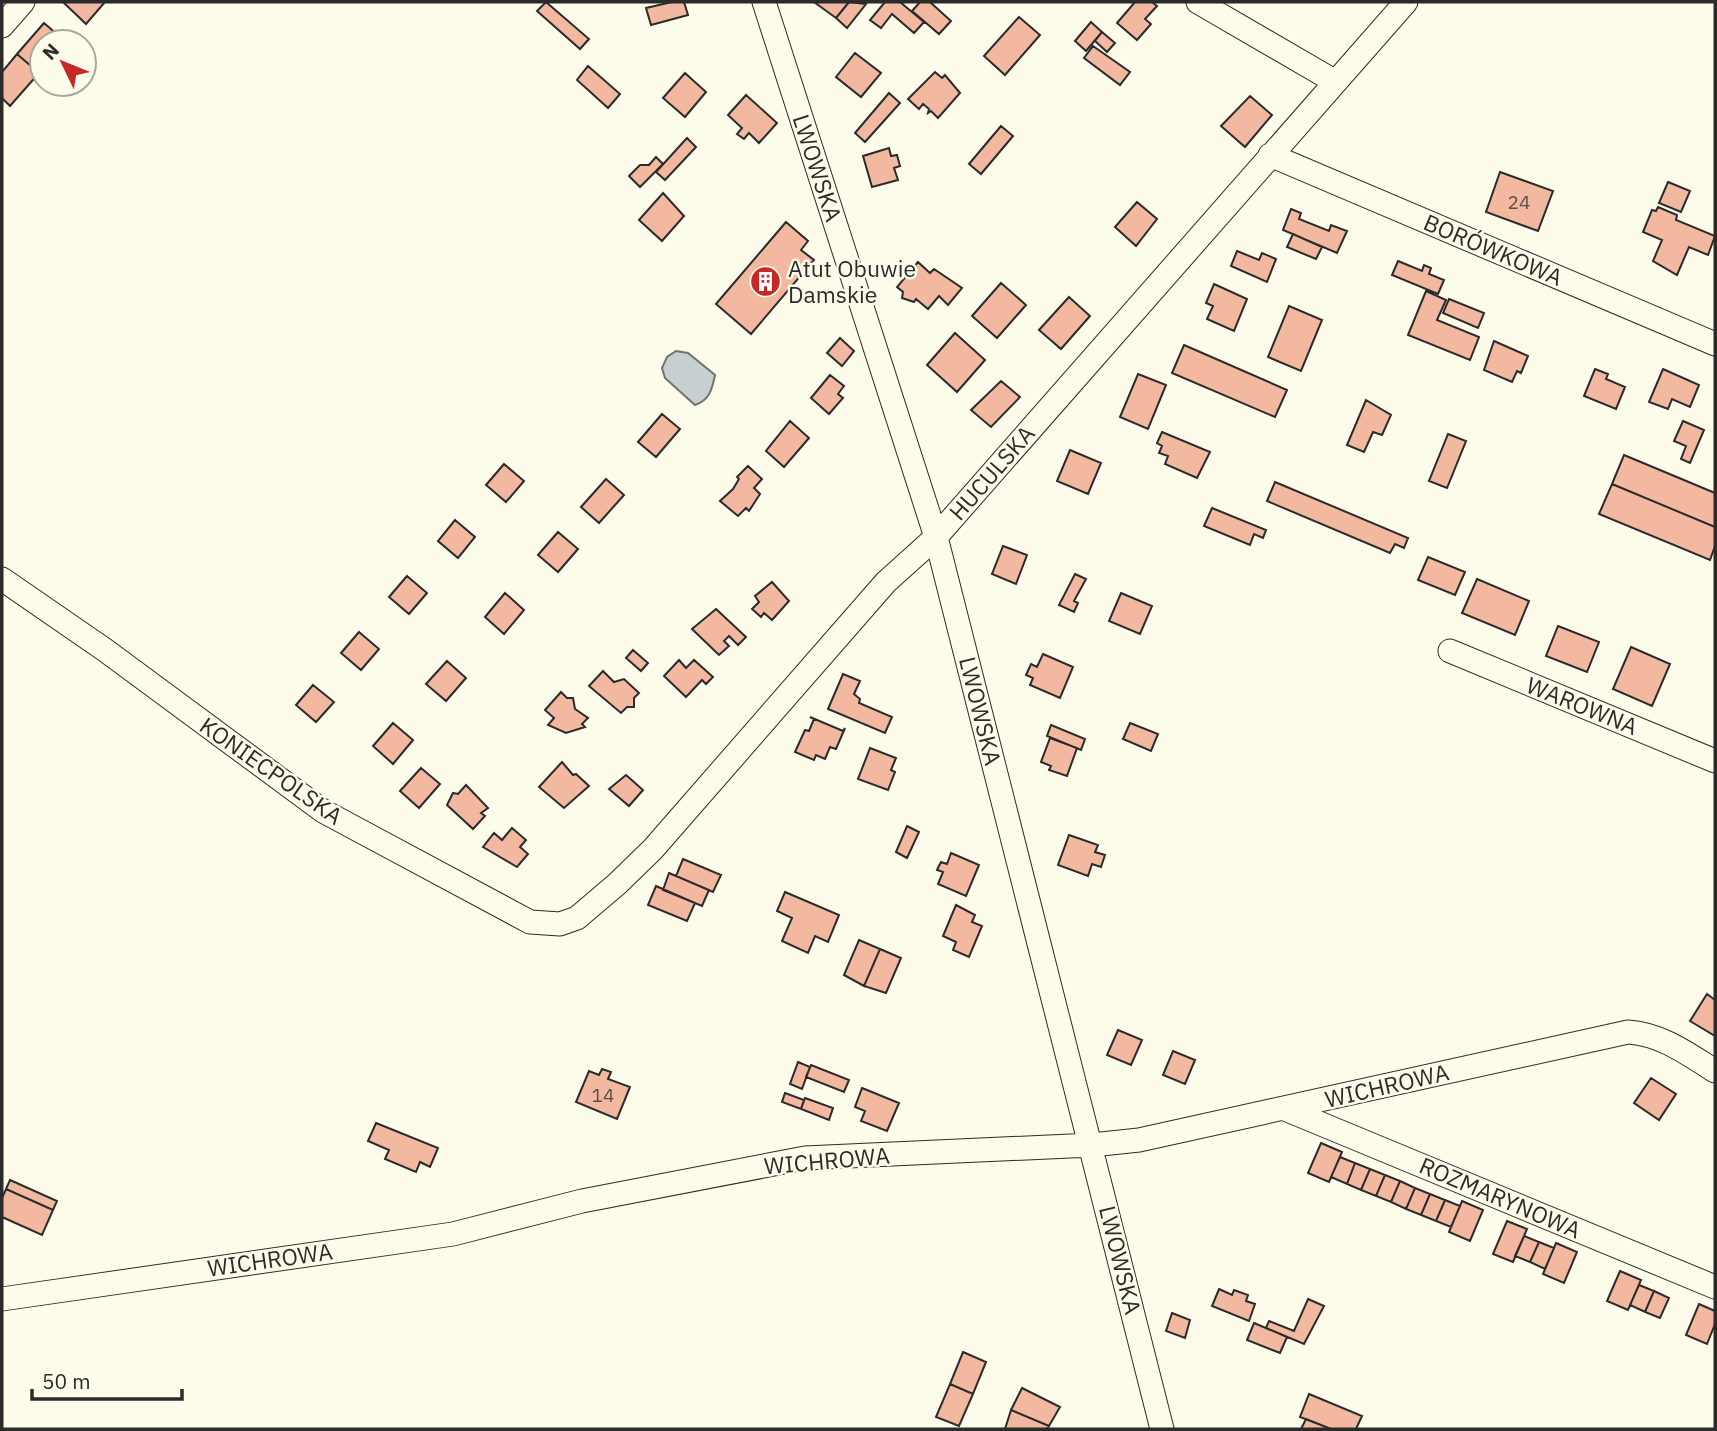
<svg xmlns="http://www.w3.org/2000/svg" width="1717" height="1431" font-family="'IBM Plex Sans',sans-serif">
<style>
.water{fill:#c7d0d0;stroke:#74746e;stroke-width:2}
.building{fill:#f2b8a0;stroke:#2b2b2b;stroke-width:2}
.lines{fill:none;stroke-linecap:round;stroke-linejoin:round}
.minor-casing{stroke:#2b2b2b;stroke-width:25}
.minor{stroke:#fdfbea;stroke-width:23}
.labels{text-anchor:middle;stroke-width:5;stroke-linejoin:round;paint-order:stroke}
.number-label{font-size:19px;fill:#5d4e48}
.street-label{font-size:23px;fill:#2b2b2b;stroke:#fdfbea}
.poi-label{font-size:23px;fill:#2b2b2b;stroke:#fdfbea;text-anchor:start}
</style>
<rect width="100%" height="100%" fill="#fdfbea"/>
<path class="water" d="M 676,351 L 688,353 L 715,375 C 712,389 710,400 695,405 L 665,378 L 662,368 L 667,357 Z"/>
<path class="building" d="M 63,2 L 105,2 L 86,24 Z
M 546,2 L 589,39 L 580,49 L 537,11 Z
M 672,2 L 684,2 L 688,15 L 651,25 L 646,8 Z
M 814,2 L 849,2 L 836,18 Z
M 849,2 L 866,4 L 847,28 L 836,18 Z
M 885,2 L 900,2 L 924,22 L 914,33 L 892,14 L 881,28 L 870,20 Z
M 920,2 L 930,2 L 951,21 L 939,34 L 912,11 Z
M 1135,2 L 1152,2 L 1157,6 L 1145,19 L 1151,24 L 1137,40 L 1117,23 Z
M 1019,17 L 1040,35 L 1005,75 L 984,56 Z
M 1091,22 L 1102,32 L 1086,51 L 1075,41 Z
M 44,23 L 66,42 L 42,42 L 42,70 L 39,73 L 17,54 Z
M 1102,32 L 1115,43 L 1107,52 L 1095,41 Z
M 1093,46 L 1130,72 L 1120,85 L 1084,58 Z
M 855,53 L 881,73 L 861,97 L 836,77 Z
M 17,54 L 39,73 L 10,106 L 2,98 L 2,72 Z
M 588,66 L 620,94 L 608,108 L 577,80 Z
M 935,72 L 942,78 L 945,75 L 960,93 L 938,118 L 931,111 L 928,113 L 929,109 L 923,104 L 919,109 L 908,99 Z
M 685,73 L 706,92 L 685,117 L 663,98 Z
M 889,93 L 900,103 L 865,142 L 855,133 Z
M 746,95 L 777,123 L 759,143 L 749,133 L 744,139 L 737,134 L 742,128 L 728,115 Z
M 1250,96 L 1272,115 L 1245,147 L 1221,126 Z
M 1001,126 L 1013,136 L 981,174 L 969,164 Z
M 687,138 L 696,147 L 665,180 L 656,172 Z
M 889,148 L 891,156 L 897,155 L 900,166 L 894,168 L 898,180 L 872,187 L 863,156 Z
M 656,157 L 663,164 L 640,187 L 629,176 L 640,165 L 649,165 Z
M 1500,172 L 1553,191 L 1538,231 L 1486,212 Z
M 1668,182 L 1690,191 L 1681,212 L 1659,203 Z
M 663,193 L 684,216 L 662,241 L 639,220 Z
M 1137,202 L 1157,219 L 1136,246 L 1115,227 Z
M 1658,207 L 1677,215 L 1676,220 L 1715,236 L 1708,255 L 1689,247 L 1677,275 L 1653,261 L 1662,240 L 1643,232 L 1652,210 L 1656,211 Z
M 1291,209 L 1301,213 L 1299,219 L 1329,231 L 1331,225 L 1347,231 L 1337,253 L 1283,230 Z
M 786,222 L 808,241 L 801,250 L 814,260 L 751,334 L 716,304 Z
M 1293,234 L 1322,247 L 1316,259 L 1287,247 Z
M 1237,251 L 1259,260 L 1262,253 L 1276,259 L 1267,282 L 1231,266 Z
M 1398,261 L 1422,271 L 1424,265 L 1431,268 L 1429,274 L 1444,280 L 1438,294 L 1392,275 Z
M 918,262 L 930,273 L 934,269 L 962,288 L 948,305 L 939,296 L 928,309 L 916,299 L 914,302 L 902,298 L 903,292 L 897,287 Z
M 1001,283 L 1026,305 L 997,338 L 972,316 Z
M 1214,284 L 1247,299 L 1234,331 L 1207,319 L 1213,306 L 1206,303 Z
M 1426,291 L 1446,300 L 1437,320 L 1479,337 L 1470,360 L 1408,335 Z
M 1069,297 L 1090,316 L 1061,349 L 1039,330 Z
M 1449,299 L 1484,313 L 1478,328 L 1443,313 Z
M 1289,306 L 1322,320 L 1301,371 L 1268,357 Z
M 955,333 L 985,360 L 957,392 L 927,365 Z
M 840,338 L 854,351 L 842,366 L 827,353 Z
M 1494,341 L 1528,356 L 1521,373 L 1517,371 L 1512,382 L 1484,370 Z
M 1184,345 L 1287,390 L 1275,417 L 1172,373 Z
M 1595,369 L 1608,374 L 1606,379 L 1625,387 L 1616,409 L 1584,396 Z
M 1663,369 L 1699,385 L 1690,407 L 1672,399 L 1668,409 L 1649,402 Z
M 1138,374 L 1166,385 L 1148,429 L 1120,417 Z
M 830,375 L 844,386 L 838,394 L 843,398 L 829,414 L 811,398 Z
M 1001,381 L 1020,397 L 991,427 L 971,410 Z
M 1366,400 L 1391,415 L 1382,435 L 1373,432 L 1364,452 L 1347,445 Z
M 662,414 L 680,429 L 656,457 L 638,442 Z
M 790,421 L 809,438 L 784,467 L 766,451 Z
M 1683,421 L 1704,430 L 1690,463 L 1681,459 L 1686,446 L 1674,441 Z
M 1162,432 L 1210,452 L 1197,478 L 1165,464 L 1168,456 L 1159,453 L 1162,446 L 1157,443 Z
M 1448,434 L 1466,441 L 1447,488 L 1429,481 Z
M 1070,450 L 1101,463 L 1088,494 L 1057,481 Z
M 1624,455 L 1715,493 L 1715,527 L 1612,484 Z
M 504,464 L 524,481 L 506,502 L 486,485 Z
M 748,466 L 762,479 L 754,488 L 760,494 L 749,511 L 746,508 L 738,516 L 720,501 L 733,489 L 739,479 L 737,477 Z
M 606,479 L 624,495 L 599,523 L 581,507 Z
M 1275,482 L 1408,538 L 1404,548 L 1395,544 L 1390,553 L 1267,501 Z
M 1612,484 L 1715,527 L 1715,546 L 1710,560 L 1599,514 Z
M 1212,508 L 1266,530 L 1263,538 L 1254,534 L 1250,545 L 1204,526 Z
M 455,520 L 475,537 L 458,558 L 438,541 Z
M 558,532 L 578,549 L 558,572 L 538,555 Z
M 1003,546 L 1027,555 L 1016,584 L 992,574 Z
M 1428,557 L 1465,572 L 1455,595 L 1418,580 Z
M 1075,574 L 1086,579 L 1074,601 L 1078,603 L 1074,612 L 1059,605 Z
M 407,576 L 427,593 L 409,614 L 389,597 Z
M 1477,579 L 1529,601 L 1515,635 L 1462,613 Z
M 772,582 L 789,601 L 772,620 L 764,613 L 761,617 L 752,609 L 759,602 L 755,596 Z
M 505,593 L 524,610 L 504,634 L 485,617 Z
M 1121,593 L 1152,606 L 1140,634 L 1109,621 Z
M 716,609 L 746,637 L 738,645 L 729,636 L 724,641 L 729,646 L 719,655 L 692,629 Z
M 1558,626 L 1599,642 L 1587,672 L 1546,656 Z
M 359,632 L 379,649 L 361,670 L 341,653 Z
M 1631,647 L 1670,664 L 1652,706 L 1613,689 Z
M 633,650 L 648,663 L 641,671 L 626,658 Z
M 1043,654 L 1073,667 L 1060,698 L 1030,685 L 1033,678 L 1026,675 L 1031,664 L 1037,667 Z
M 679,660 L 686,668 L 694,660 L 713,677 L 706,684 L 702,680 L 686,697 L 664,676 Z
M 447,661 L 466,678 L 446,701 L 426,684 Z
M 603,671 L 614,682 L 624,679 L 639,693 L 634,698 L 634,707 L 627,707 L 621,713 L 589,686 Z
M 843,674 L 860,681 L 854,694 L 860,699 L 859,703 L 892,717 L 885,733 L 828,709 Z
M 313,685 L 334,702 L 316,722 L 296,705 Z
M 561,692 L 567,698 L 573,698 L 575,709 L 588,718 L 582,724 L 585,727 L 566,733 L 548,725 L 554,718 L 545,710 Z
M 810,717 L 843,731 L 845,728 L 836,749 L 830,747 L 825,759 L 816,755 L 814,760 L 795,752 L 805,730 L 809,731 L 814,719 Z
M 393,723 L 413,740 L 393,764 L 373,746 Z
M 1130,723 L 1158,734 L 1151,751 L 1123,739 Z
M 1051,725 L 1085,739 L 1081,750 L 1047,736 Z
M 1050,738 L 1077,748 L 1067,776 L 1049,770 L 1051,766 L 1041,762 Z
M 870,748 L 896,758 L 891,770 L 895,772 L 888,790 L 858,779 Z
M 562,762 L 573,775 L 576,774 L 589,786 L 564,808 L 539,787 Z
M 421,768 L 440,784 L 419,808 L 400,791 Z
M 626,775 L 643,790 L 629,806 L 609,789 Z
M 466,785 L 488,808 L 481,813 L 485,816 L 473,829 L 447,805 L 453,793 L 458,794 Z
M 907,826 L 919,832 L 907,858 L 896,852 Z
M 512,828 L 526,840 L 520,847 L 528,854 L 517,867 L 483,847 L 494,833 L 502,840 Z
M 1069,835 L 1098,845 L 1095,852 L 1105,855 L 1101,867 L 1092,864 L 1088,876 L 1058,865 Z
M 951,853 L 979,865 L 966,896 L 938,884 L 943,872 L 937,870 L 941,862 L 947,864 Z
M 683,859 L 721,875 L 713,892 L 676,876 Z
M 669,873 L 709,890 L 702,906 L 663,890 Z
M 656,886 L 695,903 L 687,921 L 648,905 Z
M 785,892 L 839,915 L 828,942 L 815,936 L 808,953 L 782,941 L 792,918 L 777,911 Z
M 956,905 L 975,915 L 972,922 L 982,926 L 969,957 L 953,950 L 956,942 L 943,936 Z
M 859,940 L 880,949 L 864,986 L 844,975 Z
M 880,949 L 901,958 L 886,993 L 864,986 Z
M 1707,994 L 1715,1000 L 1715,1036 L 1690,1021 Z
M 1118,1030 L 1142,1040 L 1131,1065 L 1107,1055 Z
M 1173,1051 L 1195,1060 L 1185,1084 L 1163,1075 Z
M 798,1062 L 810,1067 L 802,1089 L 790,1084 Z
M 811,1065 L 849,1080 L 844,1092 L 806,1077 Z
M 602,1069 L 611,1072 L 608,1079 L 630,1087 L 617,1119 L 576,1102 L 589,1071 L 599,1075 Z
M 1651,1078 L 1676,1094 L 1659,1120 L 1634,1103 Z
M 862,1088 L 899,1103 L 887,1131 L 861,1121 L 865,1111 L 855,1107 Z
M 785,1093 L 804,1100 L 801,1109 L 782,1102 Z
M 805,1098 L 833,1108 L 829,1120 L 801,1109 Z
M 376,1123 L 438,1148 L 430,1167 L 420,1162 L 416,1172 L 385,1159 L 389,1150 L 368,1141 Z
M 1321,1143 L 1342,1152 L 1329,1182 L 1308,1173 Z
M 1340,1157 L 1355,1163 L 1347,1184 L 1331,1177 Z
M 1355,1163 L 1370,1169 L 1361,1190 L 1347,1184 Z
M 1370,1169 L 1385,1175 L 1376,1196 L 1361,1190 Z
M 1385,1175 L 1400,1181 L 1391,1202 L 1376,1196 Z
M 10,1180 L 57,1201 L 53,1210 L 6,1189 Z
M 1400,1181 L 1415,1188 L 1406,1209 L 1391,1202 Z
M 1415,1188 L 1430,1194 L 1421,1215 L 1406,1209 Z
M 6,1189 L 53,1210 L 42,1235 L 2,1217 L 2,1198 Z
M 1430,1194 L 1445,1200 L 1436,1221 L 1421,1215 Z
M 1445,1200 L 1460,1206 L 1451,1227 L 1436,1221 Z
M 1462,1201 L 1483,1210 L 1470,1241 L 1449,1232 Z
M 1507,1221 L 1527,1229 L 1513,1262 L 1493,1254 Z
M 1524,1236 L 1539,1242 L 1530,1262 L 1515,1256 Z
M 1539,1242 L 1554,1248 L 1545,1269 L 1530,1262 Z
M 1556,1243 L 1577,1252 L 1564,1283 L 1543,1274 Z
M 1620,1271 L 1641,1280 L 1628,1310 L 1607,1301 Z
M 1639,1285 L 1654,1291 L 1645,1312 L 1630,1305 Z
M 1219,1289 L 1232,1295 L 1234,1290 L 1248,1295 L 1246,1301 L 1255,1304 L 1249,1321 L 1212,1306 Z
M 1654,1291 L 1669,1298 L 1660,1318 L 1645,1312 Z
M 1308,1299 L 1324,1306 L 1304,1344 L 1266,1328 L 1269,1321 L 1294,1331 Z
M 1699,1304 L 1715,1311 L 1715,1324 L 1707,1344 L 1686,1335 Z
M 1172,1313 L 1190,1320 L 1185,1338 L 1166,1331 Z
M 1254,1323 L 1287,1337 L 1280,1353 L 1247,1340 Z
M 963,1352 L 986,1362 L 973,1394 L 950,1384 Z
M 950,1384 L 973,1394 L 959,1426 L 936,1417 Z
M 1022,1388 L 1060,1407 L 1049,1426 L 1011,1410 Z
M 1309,1394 L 1362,1416 L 1356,1429 L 1331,1429 L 1300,1417 Z
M 1011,1410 L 1049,1426 L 1047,1429 L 1005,1429 Z
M 1306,1419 L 1331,1429 L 1301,1429 Z"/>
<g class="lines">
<defs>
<path id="minor" d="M 764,2 L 936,537 L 1162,1429
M 1198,2 L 1334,81
M 2,26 L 23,2
M 1270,155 L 1715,344
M 2,579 L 105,650 L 323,811 L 530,922 L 560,924 L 577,918 L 617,884 L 653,849 L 886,582 L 936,537 L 1406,2
M 1450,651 L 1715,761
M 1285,1109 L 1715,1287
M 2,1299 L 453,1234 L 582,1201 L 805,1158 L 1092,1145 L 1139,1140 L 1628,1032 C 1661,1034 1688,1054 1715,1071"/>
</defs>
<use href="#minor" class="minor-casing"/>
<use href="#minor" class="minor"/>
</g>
<defs>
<symbol id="building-disc" viewBox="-11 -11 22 22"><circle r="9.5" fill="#c62828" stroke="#fdfbea"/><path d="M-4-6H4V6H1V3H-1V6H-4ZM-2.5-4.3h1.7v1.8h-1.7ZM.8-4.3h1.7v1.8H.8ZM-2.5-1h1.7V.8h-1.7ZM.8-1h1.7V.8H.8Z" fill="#fff"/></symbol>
</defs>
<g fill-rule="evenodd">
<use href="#building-disc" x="748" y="264" width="35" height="35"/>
</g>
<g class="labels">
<g class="number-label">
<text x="1519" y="209">24</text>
<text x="603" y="1102">14</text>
</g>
<g class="street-label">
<text transform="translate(817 168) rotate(72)" y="8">LWOWSKA</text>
<text transform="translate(1493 250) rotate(23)" y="8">BORÓWKOWA</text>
<text transform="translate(992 473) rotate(-49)" y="8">HUCULSKA</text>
<text transform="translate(1582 706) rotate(22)" y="8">WAROWNA</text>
<text transform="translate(980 711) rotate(76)" y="8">LWOWSKA</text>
<text transform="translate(271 771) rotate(35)" y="8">KONIECPOLSKA</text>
<text transform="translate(1387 1086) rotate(-13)" y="8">WICHROWA</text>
<text transform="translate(827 1161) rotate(-5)" y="8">WICHROWA</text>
<text transform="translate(1500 1198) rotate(23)" y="8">ROZMARYNOWA</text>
<text transform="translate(270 1260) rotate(-8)" y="8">WICHROWA</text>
<text transform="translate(1120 1260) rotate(76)" y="8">LWOWSKA</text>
</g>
<g class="poi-label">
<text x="788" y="277">Atut Obuwie<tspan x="788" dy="26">Damskie</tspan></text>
</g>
</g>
<rect width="1717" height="1431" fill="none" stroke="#2b2b2b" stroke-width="7"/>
<g transform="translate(63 63) rotate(313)"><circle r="33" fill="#fdfbea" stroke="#a9a89e" stroke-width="2"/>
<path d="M0-5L12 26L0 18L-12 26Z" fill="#c62828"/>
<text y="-10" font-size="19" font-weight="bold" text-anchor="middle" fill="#2b2b2b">N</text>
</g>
<path d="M32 1389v10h150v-10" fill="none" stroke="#2b2b2b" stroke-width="3.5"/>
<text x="42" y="1389" font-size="21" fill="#2b2b2b" stroke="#fdfbea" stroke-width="5" paint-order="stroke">50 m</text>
</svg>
